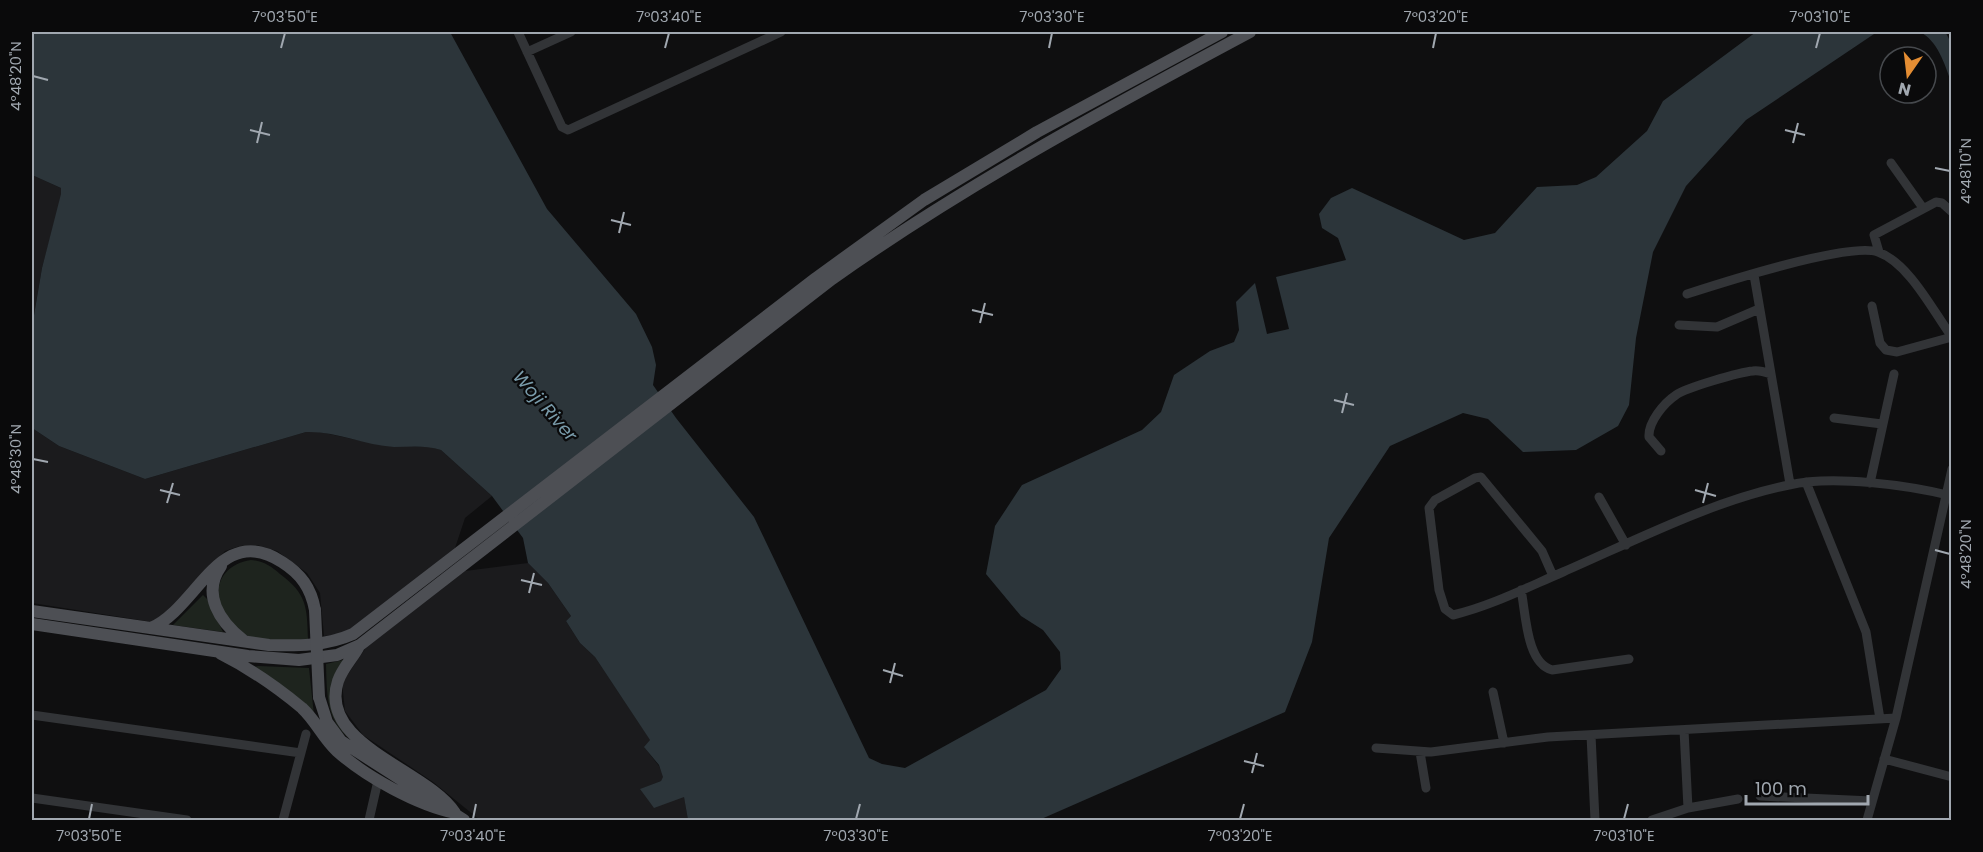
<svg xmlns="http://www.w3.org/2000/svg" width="1983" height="852" font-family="Poppins,sans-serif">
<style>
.built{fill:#1b1b1d}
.green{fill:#1e241e}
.water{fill:#2c353a}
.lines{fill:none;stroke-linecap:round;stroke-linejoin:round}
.minor{stroke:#323437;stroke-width:9}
.major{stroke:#4d4f54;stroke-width:12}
.major-bridge{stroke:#4d4f54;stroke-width:12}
.ticks{fill:none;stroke:#a1a8b0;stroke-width:2}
.labels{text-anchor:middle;stroke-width:4.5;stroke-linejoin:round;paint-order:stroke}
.water-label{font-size:18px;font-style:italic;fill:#799baa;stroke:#0a0a0b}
.neatline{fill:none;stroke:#a1a8b0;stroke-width:2}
.ticks-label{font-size:15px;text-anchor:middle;fill:#a1a8b0}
</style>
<rect width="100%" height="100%" fill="#0f0f10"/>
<path class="built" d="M 32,175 L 61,188 L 62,194 L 42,268 L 32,327 Z
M 32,428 L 59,446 L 145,479 L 306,432 L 320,432 L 376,444 L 431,447 L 441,450 L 492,496 L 465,518 L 454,551 L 359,626 L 340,634 L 324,636 L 320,593 L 307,573 L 277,551 L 257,545 L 240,546 L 225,551 L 175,606 L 152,622 L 32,603 Z
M 528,563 L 548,583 L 571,616 L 566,621 L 580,643 L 595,657 L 651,741 L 645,748 L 659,766 L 664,777 L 661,781 L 641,789 L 684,796 L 688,820 L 480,820 L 433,782 L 363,735 L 345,711 L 342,683 L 367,646 L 465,571 Z"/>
<path class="green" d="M 251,560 C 263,561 271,566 280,574 C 307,594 307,607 308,639 C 291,642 259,643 244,634 C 210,615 207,567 251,560 Z
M 203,595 L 207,599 L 223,632 L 173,625 Z
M 343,660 L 332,691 L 365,750 C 327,727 327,705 326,664 Z
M 258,666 L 309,668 L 314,715 L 254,667 Z"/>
<path class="water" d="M 32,32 L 450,32 L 547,209 L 636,314 L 652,347 L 656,365 L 653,385 L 676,418 L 754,517 L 869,758 L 882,764 L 905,768 L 1046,690 L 1061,669 L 1060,652 L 1043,630 L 1021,616 L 986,574 L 995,526 L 1022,485 L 1142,430 L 1161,412 L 1174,375 L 1210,351 L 1234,342 L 1239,330 L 1236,302 L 1255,283 L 1267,334 L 1289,329 L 1276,277 L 1346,260 L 1338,238 L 1322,228 L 1319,214 L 1331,198 L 1352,188 L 1464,240 L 1495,233 L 1537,187 L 1577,185 L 1596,177 L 1647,131 L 1663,101 L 1756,32 L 1877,32 L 1746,120 L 1686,186 L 1653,252 L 1636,338 L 1629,405 L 1618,426 L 1576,450 L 1523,452 L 1488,419 L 1463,413 L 1390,446 L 1329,538 L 1312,642 L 1285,712 L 1039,820 L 688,820 L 684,797 L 654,808 L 640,789 L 661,781 L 663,777 L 659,765 L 644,747 L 650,740 L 595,657 L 580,643 L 566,621 L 571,616 L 548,583 L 528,563 L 523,538 L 492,496 L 441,450 C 425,445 410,447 394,447 C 364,445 336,431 306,432 L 145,479 L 59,446 L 32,428 L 32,327 L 42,268 L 61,194 L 61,188 L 32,175 Z
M 1920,32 L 1945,32 C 1955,45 1952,65 1951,82 C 1945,64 1937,40 1920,32 Z"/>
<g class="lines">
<path class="minor" d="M 518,32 L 562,127 L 568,130 L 781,32
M 527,52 L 571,32
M 1891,163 L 1923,208
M 1879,252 L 1874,235 L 1936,202 L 1942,203 L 1952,212
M 1754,275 L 1790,484
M 1687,294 C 1721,283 1849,242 1878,252 C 1909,263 1933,311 1952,337
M 1872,306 L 1880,343 L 1886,350 L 1897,352 L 1952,337
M 1679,325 L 1717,327 L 1759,309
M 1834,418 L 1882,424
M 1661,451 L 1649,437 C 1648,422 1664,403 1676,395 C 1685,388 1740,372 1753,371 C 1759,370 1765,372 1771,374
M 1806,482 L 1866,632 L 1880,719
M 1870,483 L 1894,374
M 1599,497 L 1626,545
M 1553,576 L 1542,551 L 1481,477 L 1475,478 L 1435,500 L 1429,508 L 1439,590 L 1445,609 L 1453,615 C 1491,606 1528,587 1563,572 C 1634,541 1714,500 1789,485 C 1833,475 1908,485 1952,496
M 1521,590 C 1526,613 1526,663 1552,670 L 1629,659
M 1493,692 L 1504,743
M 32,715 L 301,753
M 1684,730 L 1688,808
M 1591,735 L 1595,820
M 1376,748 L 1431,752 L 1548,737 L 1896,718
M 1420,752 L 1426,788
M 1884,759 L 1952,777
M 1760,796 L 1872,801
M 32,798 L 187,820
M 283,820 L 306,734
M 369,820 L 377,785
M 1652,820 L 1688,808 L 1738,799
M 1867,820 L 1896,718 L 1952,469"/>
<path class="major" d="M 221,566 C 201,594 220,622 243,640
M 32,611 L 269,645 C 297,646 326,646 353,634 L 816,278 L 924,200 L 1037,132 L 1222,32
M 32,624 L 248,656 L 299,660 L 337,655 L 360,645 L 378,631 L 832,279 C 965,185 1106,109 1250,32
M 151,628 C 198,608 219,521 282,562 C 301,574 311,588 315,610
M 359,646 C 353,658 343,667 338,681 C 317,745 428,770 455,813
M 221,654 C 249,668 278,688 302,708 C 316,721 323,738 337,751 C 366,777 417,805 455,813
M 319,697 L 327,722 L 341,741 L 464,820"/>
<path class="major-bridge" d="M 315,610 L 319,697"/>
</g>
<path class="ticks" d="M 281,48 L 285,33M 665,48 L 669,33M 1049,48 L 1052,33M 1433,48 L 1436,33M 1816,48 L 1820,33M 33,76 L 48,80M 250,130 L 270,135M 1785,130 L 1805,135M 257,143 L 262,122M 1793,143 L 1798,123M 1935,168 L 1950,171M 611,220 L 631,225M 619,233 L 624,212M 972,310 L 993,315M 980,323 L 985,303M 1334,400 L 1354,405M 1342,413 L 1347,393M 33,459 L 48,462M 160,490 L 180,495M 1695,490 L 1716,496M 167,503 L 173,483M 1703,503 L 1708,483M 1935,550 L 1950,554M 521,580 L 542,585M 529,593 L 534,573M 883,670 L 903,676M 890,683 L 895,663M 1244,761 L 1264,766M 1252,773 L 1257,753M 89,819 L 92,804M 473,819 L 476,804M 856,819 L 860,804M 1240,819 L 1244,804M 1624,819 L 1628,804"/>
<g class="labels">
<g class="water-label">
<text transform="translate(545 406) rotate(49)" y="6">Woji River</text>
</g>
</g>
<rect width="1983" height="852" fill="none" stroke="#0a0a0b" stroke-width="66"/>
<g transform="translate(1908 75) rotate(194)"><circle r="28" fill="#0a0a0b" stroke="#46494d" stroke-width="1.5"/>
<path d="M0-4.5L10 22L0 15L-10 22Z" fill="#e48d33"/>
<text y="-9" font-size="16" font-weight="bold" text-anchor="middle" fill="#a1a8b0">N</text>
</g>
<path d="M1746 795v9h122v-9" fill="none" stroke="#a1a8b0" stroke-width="3"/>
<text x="1755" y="795" font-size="18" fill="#a1a8b0" stroke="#0a0a0b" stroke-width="4.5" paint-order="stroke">100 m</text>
<rect x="33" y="33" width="1917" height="786" class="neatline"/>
<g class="ticks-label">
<text x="285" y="22">7°03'50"E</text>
<text x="669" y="22">7°03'40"E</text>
<text x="1052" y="22">7°03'30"E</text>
<text x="1436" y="22">7°03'20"E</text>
<text x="1820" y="22">7°03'10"E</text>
<text transform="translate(16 76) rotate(-90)" y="5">4°48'20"N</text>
<text transform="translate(1966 171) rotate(-90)" y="5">4°48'10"N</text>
<text transform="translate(16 459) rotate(-90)" y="5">4°48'30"N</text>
<text transform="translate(1966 554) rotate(-90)" y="5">4°48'20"N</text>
<text x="89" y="841">7°03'50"E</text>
<text x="473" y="841">7°03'40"E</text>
<text x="856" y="841">7°03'30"E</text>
<text x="1240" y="841">7°03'20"E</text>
<text x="1624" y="841">7°03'10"E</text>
</g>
</svg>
